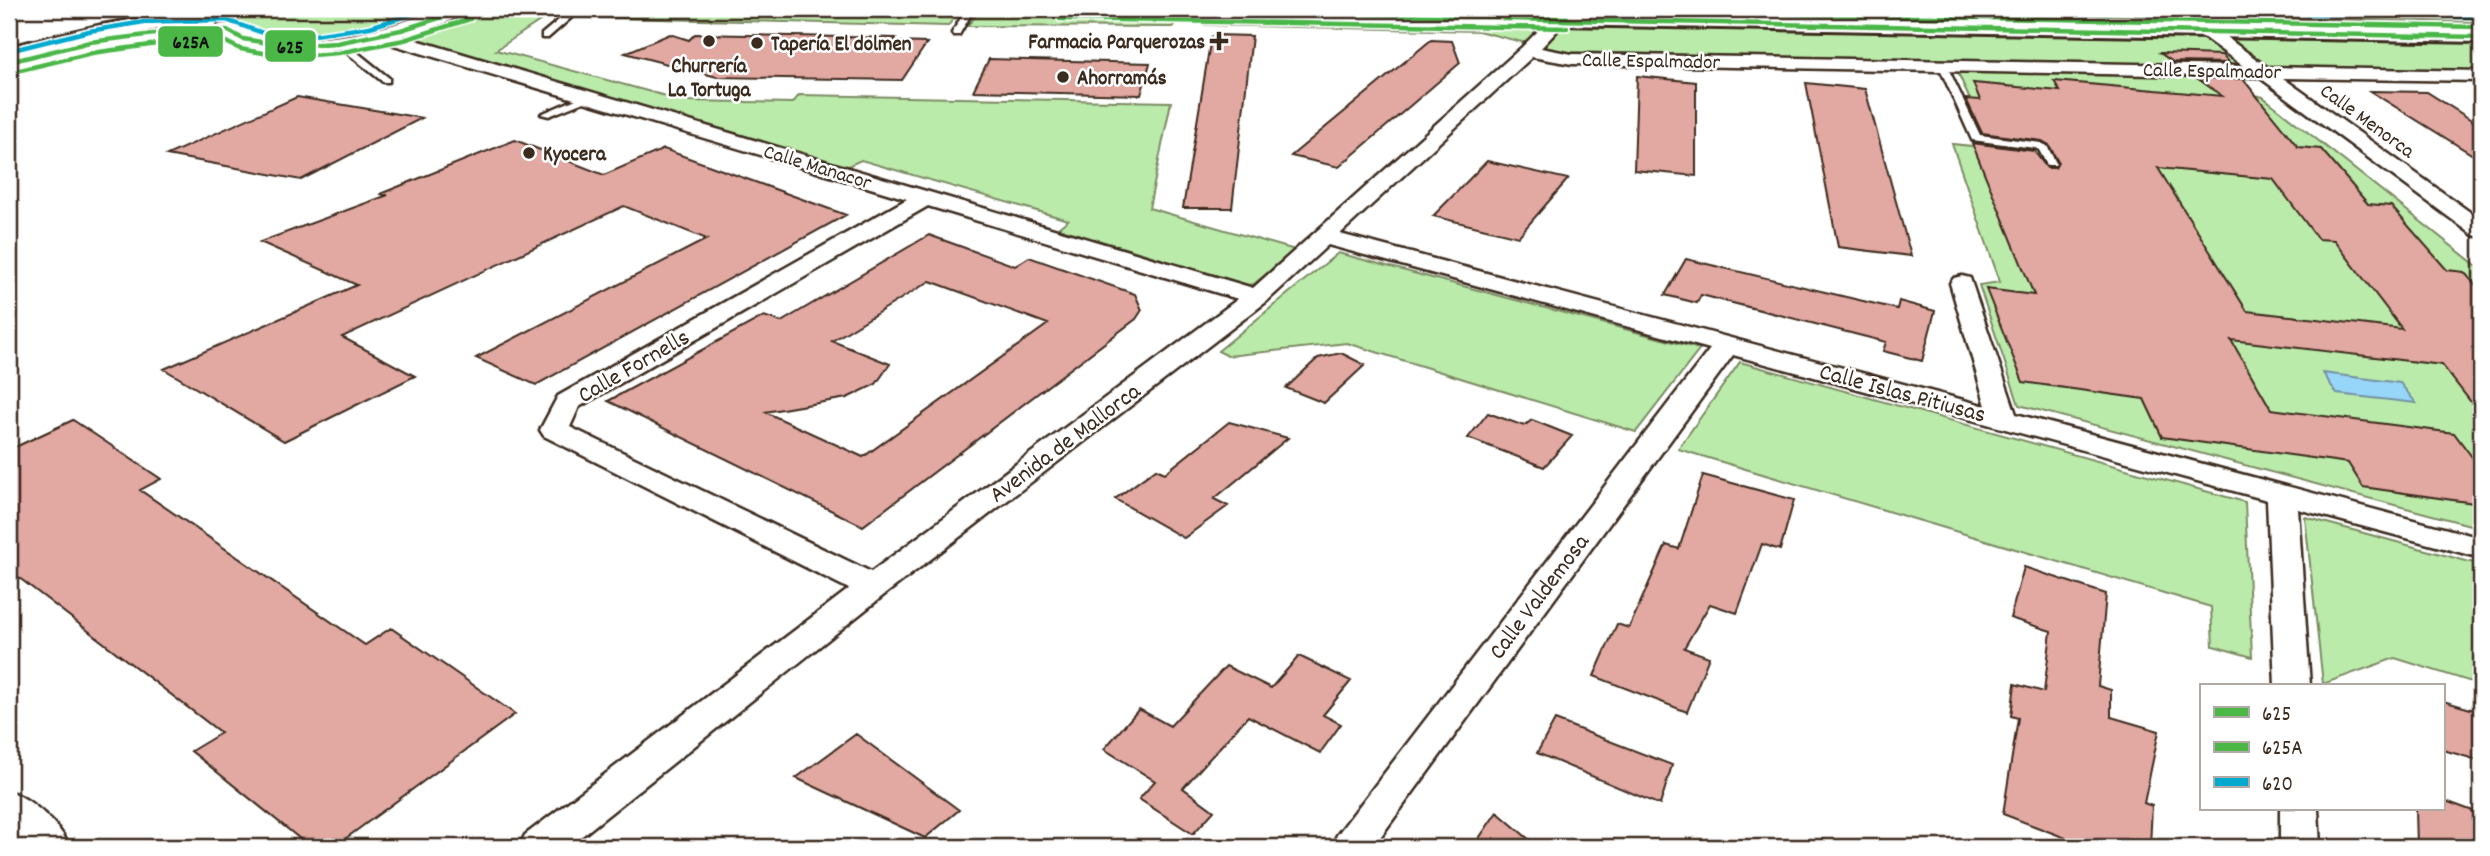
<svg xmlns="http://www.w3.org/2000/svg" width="2490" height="856" font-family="Dekko,sans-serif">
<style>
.green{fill:#bbebaa;stroke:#7b8a64;stroke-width:2}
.water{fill:#98d6f9;stroke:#7391a1;stroke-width:2}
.building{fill:#e2a8a2;stroke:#3b2a1e;stroke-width:2;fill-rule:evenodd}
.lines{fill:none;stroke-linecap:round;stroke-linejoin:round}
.lane-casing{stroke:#3b2a1e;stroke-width:5}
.street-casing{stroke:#3b2a1e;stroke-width:5}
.secondary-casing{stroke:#3b2a1e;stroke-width:6}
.lane{fill:#fff;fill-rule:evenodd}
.street{fill:#fff;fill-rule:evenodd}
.secondary{fill:#fff;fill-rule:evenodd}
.bus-1-casing{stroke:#fff;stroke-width:8}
.bus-2-casing{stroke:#fff;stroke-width:8}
.bus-3-casing{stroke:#fff;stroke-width:8}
.bus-1{stroke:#4ab747;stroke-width:4.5}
.bus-2{stroke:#4ab747;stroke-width:4.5}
.bus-3{stroke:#00a9ce;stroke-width:4.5}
.poi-dot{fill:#3b2a1e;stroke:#fff;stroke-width:2.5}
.labels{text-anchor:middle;stroke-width:5;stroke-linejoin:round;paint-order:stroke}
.far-poi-label{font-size:21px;font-weight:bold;fill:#3b2a1e;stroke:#fff;text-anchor:start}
.far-street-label{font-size:21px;fill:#3b2a1e;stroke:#fff}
.street-label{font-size:24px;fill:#3b2a1e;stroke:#fff}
.line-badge{stroke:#fff;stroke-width:2.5}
.pale-badge-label{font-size:19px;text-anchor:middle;font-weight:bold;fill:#111}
</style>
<rect width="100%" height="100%" fill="#fff"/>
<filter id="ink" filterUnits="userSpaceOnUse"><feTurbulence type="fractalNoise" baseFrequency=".0143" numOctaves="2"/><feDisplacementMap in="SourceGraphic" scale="14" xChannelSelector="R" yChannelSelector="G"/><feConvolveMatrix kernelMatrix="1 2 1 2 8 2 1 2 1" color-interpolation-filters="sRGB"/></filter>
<g filter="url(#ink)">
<path class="green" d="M 247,9 L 444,9 C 406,30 317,46 273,39 C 263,38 252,33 242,30 L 238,19 Z
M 494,9 L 558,9 L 496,50 L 684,101 L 793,103 L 799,95 L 1171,102 L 1149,208 L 1295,250 L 1254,284 L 1248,285 L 1058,228 L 1068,220 L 861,160 L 848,166 L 840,165 L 400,36 L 443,21 Z
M 590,9 L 777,9 L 957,14 L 948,26 L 580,17 Z
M 1948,9 L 2481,9 L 2481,22 L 1973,13 Z
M 982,13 L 1177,16 L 1173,27 L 967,26 L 977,14 Z
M 1206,17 L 2481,39 L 2481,71 L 1562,52 L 1478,31 L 1205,25 Z
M 1957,70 L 2184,75 L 2263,97 L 2477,266 L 2481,271 L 2481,528 L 2019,405 L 1979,285 L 2000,282 L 1952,144 L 1982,147 L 1981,144 L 1988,142 Z
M 1338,253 L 1700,349 L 1636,432 L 1347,343 L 1228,356 L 1218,351 Z
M 1740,362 L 2245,502 L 2252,657 L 2213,646 L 2211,607 L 1678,449 Z
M 2305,517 L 2481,565 L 2481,685 L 2395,658 L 2323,684 Z"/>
<path class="water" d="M 2323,373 L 2400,383 L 2416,403 L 2337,394 Z"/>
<path class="building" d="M 670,34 L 689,40 L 695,34 L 896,38 L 894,42 L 927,43 L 902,80 L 717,77 L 625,53 Z
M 1216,35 L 1252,36 L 1232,208 L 1183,208 L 1211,37 Z
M 1431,40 L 1452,41 L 1460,63 L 1339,167 L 1291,156 Z
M 2160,53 L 2222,55 L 2229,63 L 2173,62 Z
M 989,59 L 1150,63 L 1141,95 L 973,91 Z
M 1637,76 L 1696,82 L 1696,176 L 1634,170 Z
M 2197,78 L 2243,79 L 2298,147 L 2321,149 L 2368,204 L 2391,206 L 2447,270 L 2464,272 L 2481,291 L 2481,415 L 2442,365 L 2231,340 L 2271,409 L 2454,433 L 2481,469 L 2481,504 L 2363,487 L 2348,463 L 2162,437 L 2144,399 L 2023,382 L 1986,289 L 2034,295 L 1972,143 L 2034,151 L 2047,168 L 2055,168 L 2058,162 L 2049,145 L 2042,141 L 1982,133 L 1966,99 L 1980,100 L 1973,83 L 2060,91 L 2054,81 L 2222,96 ZM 2158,168 L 2273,179 L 2318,239 L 2334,240 L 2402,329 L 2247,311 Z
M 1806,83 L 1865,89 L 1911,256 L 1838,247 Z
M 2370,91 L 2427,92 L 2481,126 L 2481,160 Z
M 297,97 L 422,118 L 301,180 L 167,155 Z
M 515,140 L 604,175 L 664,149 L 846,215 L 536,385 L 476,358 L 707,239 L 624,206 L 342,337 L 415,376 L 284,441 L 164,369 L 357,285 L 260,242 L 388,195 L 380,194 Z
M 1487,161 L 1568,179 L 1518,237 L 1433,216 Z
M 929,235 L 1015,266 L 1029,257 L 1135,294 L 1142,310 L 1136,319 L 863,526 L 608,401 L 764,316 L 781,322 ZM 930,281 L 1048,324 L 863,457 L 765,412 L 847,398 L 876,384 L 890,364 L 832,341 Z
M 1686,259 L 1897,309 L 1899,301 L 1935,311 L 1922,361 L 1883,351 L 1886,342 L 1701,295 L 1697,303 L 1665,295 Z
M 1341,353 L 1365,365 L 1324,403 L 1286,388 L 1318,358 Z
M 1488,413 L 1524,426 L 1532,420 L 1572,436 L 1544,467 L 1468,438 Z
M 73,420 L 161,479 L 140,490 L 365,645 L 391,628 L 515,714 L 334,847 L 310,847 L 191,751 L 221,733 L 9,570 L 9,450 Z
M 1229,422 L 1288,438 L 1214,499 L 1228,506 L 1184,538 L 1115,499 L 1156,469 L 1165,473 Z
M 1703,475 L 1794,500 L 1780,550 L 1762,544 L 1737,613 L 1710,604 L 1684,648 L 1709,657 L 1687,712 L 1594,676 L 1617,624 L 1629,628 L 1666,545 L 1679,549 Z
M 2024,567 L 2106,594 L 2098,686 L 2111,690 L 2111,717 L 2159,731 L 2144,803 L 2152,806 L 2150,847 L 2089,847 L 2003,814 L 2018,718 L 2011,716 L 2015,684 L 2044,692 L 2051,631 L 2010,618 Z
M 1299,656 L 1351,681 L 1323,715 L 1341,724 L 1320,753 L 1248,716 L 1183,788 L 1214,811 L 1193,834 L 1139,799 L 1155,781 L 1104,749 L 1139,709 L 1170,726 L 1226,666 L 1271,688 Z
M 2443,701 L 2481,712 L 2481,761 L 2443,750 Z
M 1555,720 L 1672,765 L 1660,805 L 1537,753 Z
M 856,734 L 959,810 L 925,838 L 796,778 Z
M 2443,800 L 2481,814 L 2481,847 L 2417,847 L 2416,809 L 2443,809 Z
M 1497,812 L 1538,847 L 1473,847 Z"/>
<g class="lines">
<defs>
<path id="lane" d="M 572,9 L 581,9 L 548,38 L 542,38 L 542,34 Z
M 966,9 L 974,9 L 959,35 L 953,35 L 952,33 Z
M 336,40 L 342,40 L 389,78 L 389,82 L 383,82 L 336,44 Z
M 1939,62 L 1946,64 L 1980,135 L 2041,143 L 2047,146 L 2056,163 L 2055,165 L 2047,165 L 2039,150 L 2035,148 L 1972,140 L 1938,64 Z
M 588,94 L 593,97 L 591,99 L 549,116 L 541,114 Z"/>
<path id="street" d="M 1551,9 L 1565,9 L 1569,18 L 1541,48 L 1572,54 L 2243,66 L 2188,26 L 2186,22 L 2194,17 L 2200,18 L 2267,67 L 2481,71 L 2481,81 L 2283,78 L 2481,220 L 2481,237 L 2473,235 L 2259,77 L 1572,64 L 1532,57 L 1340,234 L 1986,406 L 1950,283 L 1954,278 L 1962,276 L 1970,278 L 2016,414 L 2481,538 L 2481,558 L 2298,509 L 2310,686 L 2275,686 L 2267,500 L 1733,355 L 1373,847 L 1331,847 L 1337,835 L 1710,349 L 1328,245 L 1266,302 L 884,595 L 568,847 L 519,847 L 525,835 L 849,589 L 544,436 L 540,430 L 558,396 L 907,199 L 374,39 L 371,35 L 374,31 L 386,31 L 1253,288 L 1522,47 L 1552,17 ZM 928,206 L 1238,299 L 871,572 L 570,427 L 579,407 Z
M 1928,9 L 1946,9 L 1963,25 L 1955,30 L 1949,29 Z
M 9,791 C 32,799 60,825 70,847 L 24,847 L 9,832 Z
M 2280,809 L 2318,809 L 2320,847 L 2280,847 Z"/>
<path id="secondary" d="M 195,9 L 243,9 L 240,14 L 232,16 L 102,39 L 9,61 L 9,47 L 102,25 Z
M 436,9 L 465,9 C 458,20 440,24 428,29 C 385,43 246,74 215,30 L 219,25 C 236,21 253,35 271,37 C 320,45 391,30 436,9 Z
M 1049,9 L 1422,9 L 2481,28 L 2481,42 L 1060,16 L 1052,14 Z"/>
</defs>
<use href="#lane" class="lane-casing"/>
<use href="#street" class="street-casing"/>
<use href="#secondary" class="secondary-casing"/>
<use href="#lane" class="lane"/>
<use href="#street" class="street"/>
<use href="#secondary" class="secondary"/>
<defs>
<path id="bus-1" d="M 1060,9 L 1567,18
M 1504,9 L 2481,27
M 9,62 L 90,42 L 171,32 L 227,30 L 243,39 L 287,46 L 337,43 L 401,30 L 468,9"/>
<path id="bus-2" d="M 1060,19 L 1567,28
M 1504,19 L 2481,37
M 12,72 L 92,53 L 172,42 L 224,41 L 240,49 L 286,57 L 338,53 L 404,40 L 470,19"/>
<path id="bus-3" d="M 2060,9 L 2481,17
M 9,51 L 89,31 L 144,22 L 226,20 L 266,34 L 307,36 L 370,27 L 429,9"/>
</defs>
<use href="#bus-1" class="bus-1-casing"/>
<use href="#bus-2" class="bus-2-casing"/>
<use href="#bus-3" class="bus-3-casing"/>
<use href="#bus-1" class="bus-1"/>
<use href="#bus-2" class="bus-2"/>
<use href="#bus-3" class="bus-3"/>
</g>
</g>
<g class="poi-dot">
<circle cx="709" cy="41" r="7"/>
<path d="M1215.5 30.5h7v7h7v7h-7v7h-7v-7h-7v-7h7z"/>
<circle cx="757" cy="43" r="7"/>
<circle cx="1063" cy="77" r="7"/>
<circle cx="529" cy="153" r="7"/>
</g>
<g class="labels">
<g class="far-poi-label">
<text x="1205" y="48" text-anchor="end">Farmacia Parquerozas</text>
<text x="771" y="50">Tapería El dolmen</text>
<text x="709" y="72" text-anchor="middle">Churrería<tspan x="709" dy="24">La Tortuga</tspan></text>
<text x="1077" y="84">Ahorramás</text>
<text x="543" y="160">Kyocera</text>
</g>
<g class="far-street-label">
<text transform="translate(1651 60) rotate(1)" y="7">Calle Espalmador</text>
<text transform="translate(2212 70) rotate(1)" y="7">Calle Espalmador</text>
<text transform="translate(2368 120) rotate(36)" y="7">Calle Menorca</text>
<text transform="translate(818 166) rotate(17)" y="7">Calle Manacor</text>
</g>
<g class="street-label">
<text transform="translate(633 365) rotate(-30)" y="8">Calle Fornells</text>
<text transform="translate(1903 392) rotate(15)" y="8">Calle Islas Pitiusas</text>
<text transform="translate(1064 442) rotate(-37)" y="8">Avenida de Mallorca</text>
<text transform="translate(1538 596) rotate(-53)" y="8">Calle Valdemosa</text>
</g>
</g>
<g class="line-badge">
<rect x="157" y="25" width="67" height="33" rx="7" fill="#4ab747"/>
<rect x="264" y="29" width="53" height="34" rx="7" fill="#4ab747"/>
</g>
<g class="pale-badge-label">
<text x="191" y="48">625A</text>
<text x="290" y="53">625</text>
</g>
<rect width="2490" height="856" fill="none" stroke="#fff" stroke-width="35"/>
<rect x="18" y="18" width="2455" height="821" fill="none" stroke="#3b2a1e" stroke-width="2.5" filter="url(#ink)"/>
<rect x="2200" y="684" width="245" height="126" fill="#ffffff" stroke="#b1aaa5" stroke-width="2"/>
<rect x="2214" y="707" width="35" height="10" fill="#4ab747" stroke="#b1aaa5" stroke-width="2"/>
<text x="2262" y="720" font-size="21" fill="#3b2a1e">625</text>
<rect x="2214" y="742" width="35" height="10" fill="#4ab747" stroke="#b1aaa5" stroke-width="2"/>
<text x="2262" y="754" font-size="21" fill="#3b2a1e">625A</text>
<rect x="2214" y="777" width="35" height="10" fill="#00a9ce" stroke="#b1aaa5" stroke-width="2"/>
<text x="2262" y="790" font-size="21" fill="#3b2a1e">620</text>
</svg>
